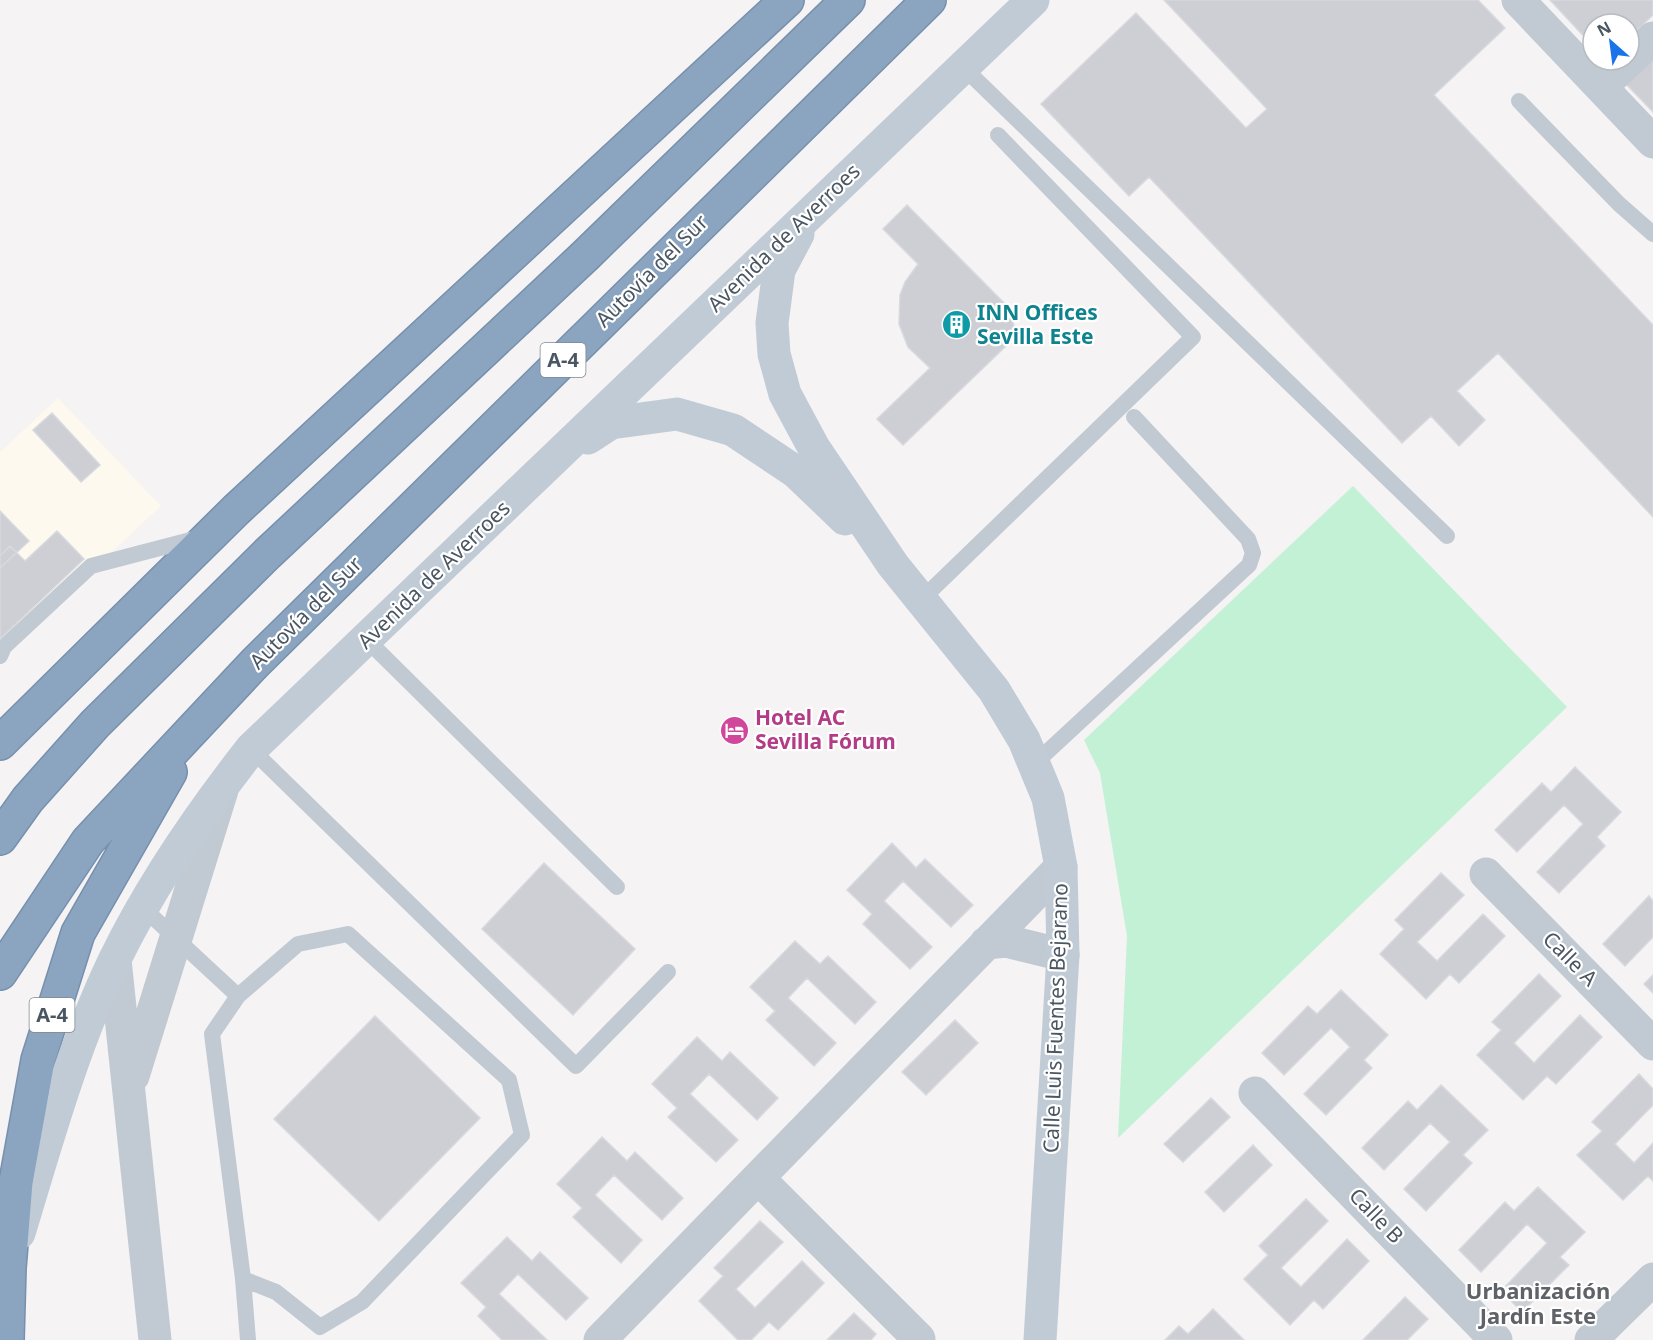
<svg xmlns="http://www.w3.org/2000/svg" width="1653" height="1340" font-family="'Noto Sans',sans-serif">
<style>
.commercial{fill:#fdf9ef}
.green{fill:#c3f1d5}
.building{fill:#cdcfd5;stroke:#d7d9de;stroke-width:1.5}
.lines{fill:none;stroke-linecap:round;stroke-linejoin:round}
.highway-casing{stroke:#7690ad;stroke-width:36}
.lane{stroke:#c1cad2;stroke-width:16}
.street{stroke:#c1cad2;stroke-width:33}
.secondary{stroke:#c1cbd6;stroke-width:33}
.highway{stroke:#8ba5c1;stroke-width:33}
.labels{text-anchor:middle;stroke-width:4.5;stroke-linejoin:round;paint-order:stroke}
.shield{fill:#fff;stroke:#808990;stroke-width:1.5}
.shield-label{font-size:20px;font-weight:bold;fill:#4a5661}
.street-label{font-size:21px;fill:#4a5661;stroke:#fff}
.culture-label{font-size:21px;font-weight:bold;fill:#0d838f;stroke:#fff;text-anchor:start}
.hotel-label{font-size:21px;font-weight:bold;fill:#b23c85;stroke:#fff;text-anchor:start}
.neighbourhood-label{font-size:22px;font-weight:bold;fill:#5f6368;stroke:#fff}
</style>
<rect width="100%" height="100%" fill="#f5f3f3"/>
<path class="commercial" d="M 58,398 L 161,506 L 0,657 L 0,452 Z"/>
<path class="green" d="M 1353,486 L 1567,707 L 1118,1138 L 1127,936 L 1100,773 L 1084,740 Z"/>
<path class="building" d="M 1164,0 L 1478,0 L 1505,28 L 1434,95 L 1653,325 L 1653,517 L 1498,353 L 1457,391 L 1485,420 L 1459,446 L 1431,416 L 1402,443 L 1149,177 L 1129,196 L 1041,104 L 1136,13 L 1246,128 L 1267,109 Z
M 1550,0 L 1653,0 L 1653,15 L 1629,38 L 1629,24 L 1593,24 L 1593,46 Z
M 1653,56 L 1653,112 L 1625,83 Z
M 907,205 L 1009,308 L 1014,326 L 1008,344 L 903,445 L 877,419 L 930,368 L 908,347 L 899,324 L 900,295 L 905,282 L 918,264 L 883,229 Z
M 52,413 L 100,465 L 81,482 L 33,430 Z
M 0,511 L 29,541 L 0,568 Z
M 57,531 L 84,559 L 0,639 L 0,556 L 10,546 L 25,561 Z
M 1575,767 L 1621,812 L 1597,837 L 1605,846 L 1559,893 L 1537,872 L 1583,824 L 1564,805 L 1517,852 L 1495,830 L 1542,783 L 1551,792 Z
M 892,843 L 916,868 L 925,859 L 973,905 L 951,927 L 903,881 L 884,901 L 932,947 L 910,969 L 863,924 L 872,914 L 847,890 Z
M 544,863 L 635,949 L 573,1015 L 482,929 Z
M 1441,873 L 1464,895 L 1417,942 L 1437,961 L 1483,914 L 1505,936 L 1459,983 L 1450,974 L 1426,999 L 1380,954 L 1404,929 L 1395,920 Z
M 1649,896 L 1653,901 L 1653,937 L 1625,966 L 1603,944 Z
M 795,941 L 820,964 L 828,956 L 876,1002 L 855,1024 L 807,978 L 788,998 L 836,1043 L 814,1066 L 766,1020 L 775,1011 L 750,987 Z
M 1539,974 L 1561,996 L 1514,1043 L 1534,1063 L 1580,1015 L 1602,1037 L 1556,1084 L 1547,1076 L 1523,1100 L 1477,1055 L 1501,1030 L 1492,1022 Z
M 1653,975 L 1653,993 L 1644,984 Z
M 1341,990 L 1388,1035 L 1364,1060 L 1372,1068 L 1326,1115 L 1304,1094 L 1350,1047 L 1331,1028 L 1284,1075 L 1262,1053 L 1308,1006 L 1317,1014 Z
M 375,1016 L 480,1118 L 379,1221 L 274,1119 Z
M 955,1020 L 978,1043 L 926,1095 L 902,1072 Z
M 697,1037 L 722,1061 L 730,1052 L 778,1098 L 757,1120 L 709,1074 L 690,1094 L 738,1140 L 716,1162 L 668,1117 L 677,1108 L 652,1084 Z
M 1639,1074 L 1653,1089 L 1653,1105 L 1615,1144 L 1634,1163 L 1653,1143 L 1653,1181 L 1648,1176 L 1623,1200 L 1577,1155 L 1602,1131 L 1592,1122 Z
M 1441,1085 L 1488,1130 L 1463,1155 L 1472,1163 L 1426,1211 L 1404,1189 L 1450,1142 L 1430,1123 L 1384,1170 L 1362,1148 L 1408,1101 L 1417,1110 Z
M 1211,1098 L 1230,1117 L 1183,1162 L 1164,1144 Z
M 602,1137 L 627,1161 L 635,1152 L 683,1198 L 662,1220 L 614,1175 L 595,1195 L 642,1240 L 621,1263 L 573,1217 L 582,1208 L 557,1184 Z
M 1253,1145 L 1272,1165 L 1224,1212 L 1205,1192 Z
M 1538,1187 L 1585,1232 L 1560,1257 L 1569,1265 L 1522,1312 L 1501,1291 L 1547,1243 L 1527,1224 L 1481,1272 L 1459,1250 L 1505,1202 L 1514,1211 Z
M 1306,1199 L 1328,1221 L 1281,1268 L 1301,1287 L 1347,1239 L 1369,1261 L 1323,1309 L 1314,1300 L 1290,1325 L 1244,1279 L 1268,1255 L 1259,1246 Z
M 760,1221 L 783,1242 L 736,1289 L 755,1308 L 802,1261 L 824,1283 L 778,1330 L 769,1322 L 751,1340 L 738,1340 L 699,1301 L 723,1276 L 714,1268 Z
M 507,1237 L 532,1261 L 540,1252 L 588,1298 L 566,1320 L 518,1274 L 499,1294 L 547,1340 L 502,1340 L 478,1316 L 486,1307 L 461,1283 Z
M 1405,1297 L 1428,1319 L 1407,1340 L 1363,1340 Z
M 1213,1309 L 1244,1340 L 1165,1340 L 1179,1326 L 1188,1334 Z
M 854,1313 L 876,1334 L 871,1340 L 827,1340 Z"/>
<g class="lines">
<defs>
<path id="highway" d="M 0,743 L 236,510 L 787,0
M 0,838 L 28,799 L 95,724 L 267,554 L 586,255 L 848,0
M 0,973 L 88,841 L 255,663 L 929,0
M 7,1340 L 9,1268 L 16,1182 L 38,1060 L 78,933 L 170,772"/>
</defs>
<use href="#highway" class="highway-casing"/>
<path class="lane" d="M 963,67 L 1447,536
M 1519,101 L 1619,204 L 1653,234
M 921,600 L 1193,337 L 998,135
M 367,640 L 617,887
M 0,656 L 4,647 L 91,566 L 202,537
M 251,749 L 576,1066 L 668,972
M 1034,764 L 1249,565 L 1253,553 L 1248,539 L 1134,417
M 142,907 L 238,996 L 298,944 L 348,934 L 509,1080 L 522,1135 L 362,1302 L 320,1327 L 276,1292 L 243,1279 L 212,1034 L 238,996
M 243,1279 L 248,1340"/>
<path class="street" d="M 1518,0 L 1653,142
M 1601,87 L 1653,38
M 1486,874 L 1653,1044
M 986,943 L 1006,941 L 1063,955
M 115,960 L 155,1340
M 133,1076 L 222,790
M 1255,1093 L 1496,1340
M 758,1178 L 919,1339
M 600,1340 L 1061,867
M 1591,1340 L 1653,1279"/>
<path class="secondary" d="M 798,234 L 779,270 L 772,323 L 774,354 L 785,394 L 814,448 L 893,565 L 994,690 L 1024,740 L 1048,798 L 1061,867 L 1063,955 L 1040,1340
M 588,438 L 611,423 L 677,414 L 733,430 L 796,472 L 845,519
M 19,1233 C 47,1141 73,1046 115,959 C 151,885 200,814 251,749 L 1033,0"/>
<use href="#highway" class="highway"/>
</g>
<defs>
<symbol id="building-disc" viewBox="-11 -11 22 22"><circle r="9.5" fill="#0f9aa8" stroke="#fff"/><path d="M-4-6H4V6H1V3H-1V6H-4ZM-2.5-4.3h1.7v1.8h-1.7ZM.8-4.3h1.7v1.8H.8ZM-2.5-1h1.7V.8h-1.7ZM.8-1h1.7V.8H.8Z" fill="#fff"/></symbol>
<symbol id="hotel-disc" viewBox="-11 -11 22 22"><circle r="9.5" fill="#d1479c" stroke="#fff"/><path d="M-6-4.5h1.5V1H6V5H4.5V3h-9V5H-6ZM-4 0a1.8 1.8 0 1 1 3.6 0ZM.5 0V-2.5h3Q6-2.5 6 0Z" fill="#fff"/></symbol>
</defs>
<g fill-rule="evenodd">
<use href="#building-disc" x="940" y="308" width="33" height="33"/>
<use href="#hotel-disc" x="718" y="714" width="33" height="33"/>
</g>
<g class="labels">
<g class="shield">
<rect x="540.5" y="343" width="45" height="34" rx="4.5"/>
<rect x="29.5" y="998" width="45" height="34" rx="4.5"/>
</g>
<g class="shield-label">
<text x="563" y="367">A-4</text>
<text x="52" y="1022">A-4</text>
</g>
<g class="street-label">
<text transform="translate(784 238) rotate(-44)" y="7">Avenida de Averroes</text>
<text transform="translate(652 271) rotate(-45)" y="7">Autovía del Sur</text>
<text transform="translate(434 575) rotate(-44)" y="7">Avenida de Averroes</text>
<text transform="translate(306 613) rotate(-45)" y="7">Autovía del Sur</text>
<text transform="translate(1570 959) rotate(45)" y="7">Calle A</text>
<text transform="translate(1056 1018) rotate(-88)" y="7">Calle Luis Fuentes Bejarano</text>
<text transform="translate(1376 1216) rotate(46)" y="7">Calle B</text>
</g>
<g class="culture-label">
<text x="977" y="320">INN Offices<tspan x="977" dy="24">Sevilla Este</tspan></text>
</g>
<g class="hotel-label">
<text x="755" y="725">Hotel AC<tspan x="755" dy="24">Sevilla Fórum</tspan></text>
</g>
<g class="neighbourhood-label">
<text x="1538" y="1299">Urbanización<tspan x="1538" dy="25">Jardín Este</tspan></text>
</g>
</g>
<g transform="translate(1611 42) rotate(332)"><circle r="28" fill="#ffffff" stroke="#b7bbc0" stroke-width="1.5"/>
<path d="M0-4.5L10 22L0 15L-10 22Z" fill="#1a73e8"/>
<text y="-9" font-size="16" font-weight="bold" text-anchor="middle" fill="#4a5661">N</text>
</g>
</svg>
